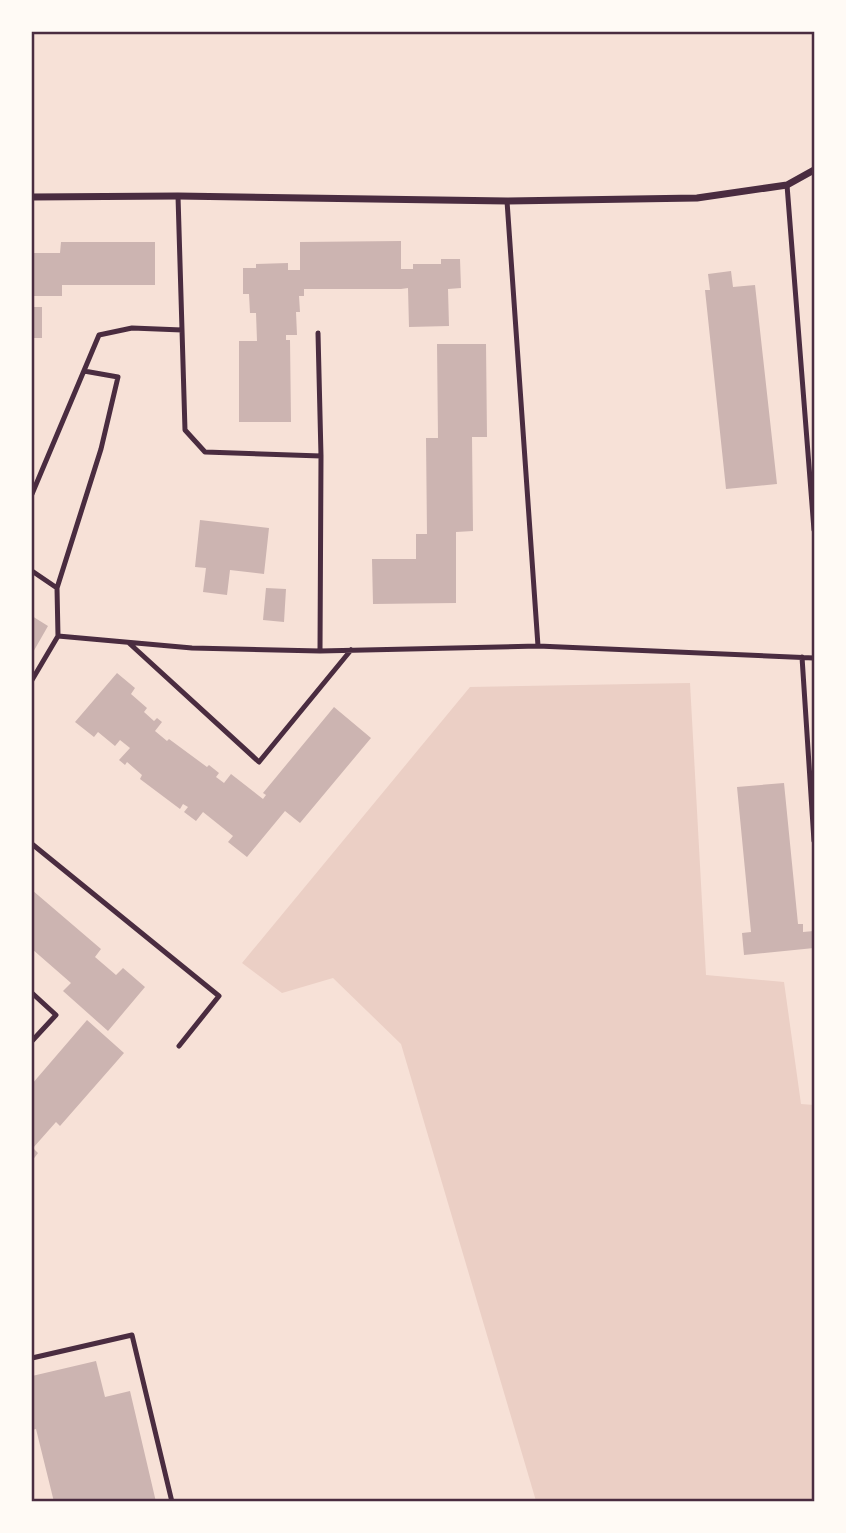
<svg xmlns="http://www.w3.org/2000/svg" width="846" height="1533" font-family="Barlow,sans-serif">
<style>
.green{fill:#ebcfc5}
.building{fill:#ccb4b1}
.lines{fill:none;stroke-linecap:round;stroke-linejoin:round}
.service{stroke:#4a2c40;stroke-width:5}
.minor{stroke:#4a2c40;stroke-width:7}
.neatline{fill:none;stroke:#4a2c40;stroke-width:2.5}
</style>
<rect width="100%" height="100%" fill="#f7e1d7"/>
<path class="green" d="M 690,683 L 706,975 L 784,982 L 801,1104 L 814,1105 L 814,1501 L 536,1501 L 401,1044 L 333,978 L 282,993 L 242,963 L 470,687 Z"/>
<path class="building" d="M 401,241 L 401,269 L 413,269 L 413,264 L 441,264 L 441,259 L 460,259 L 461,288 L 448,289 L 449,326 L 409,327 L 408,288 L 401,289 L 304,289 L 304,296 L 299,296 L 300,312 L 296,312 L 297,335 L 286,335 L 286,340 L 290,340 L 291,422 L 239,422 L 239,341 L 257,341 L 256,313 L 250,313 L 249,294 L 243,294 L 243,268 L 256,268 L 256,264 L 288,263 L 288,270 L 300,270 L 300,242 Z
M 61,242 L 155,242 L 155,285 L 62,285 L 62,296 L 32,296 L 32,253 L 60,253 Z
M 731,271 L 733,287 L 755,285 L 777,484 L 726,489 L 705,290 L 710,290 L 708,274 Z
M 32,307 L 42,307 L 42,338 L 32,338 Z
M 437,344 L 486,344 L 487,437 L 472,437 L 473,531 L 456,532 L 456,603 L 373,604 L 372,559 L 416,559 L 416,534 L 427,534 L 426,438 L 438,438 Z
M 200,520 L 269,528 L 264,574 L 230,570 L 227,595 L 203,592 L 206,568 L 195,567 Z
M 266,588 L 286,589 L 284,622 L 263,620 Z
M 32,616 L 48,626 L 32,654 Z
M 117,673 L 135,688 L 131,694 L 147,708 L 144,712 L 154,721 L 157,718 L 162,722 L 155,731 L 167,741 L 169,739 L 207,767 L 209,765 L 219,773 L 216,777 L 224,783 L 231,774 L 263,799 L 266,795 L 263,793 L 334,707 L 371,738 L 300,823 L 285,811 L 247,857 L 228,842 L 233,836 L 203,812 L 196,821 L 184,812 L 188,807 L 183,804 L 180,809 L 140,779 L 142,775 L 127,762 L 125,765 L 119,760 L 130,748 L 120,740 L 115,746 L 98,732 L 94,737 L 75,722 Z
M 784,783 L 798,924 L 803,924 L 803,932 L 814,931 L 814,948 L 744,955 L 742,933 L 751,932 L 737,787 Z
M 32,890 L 101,949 L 95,957 L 116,975 L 123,968 L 145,987 L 108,1031 L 63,991 L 71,983 L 32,949 Z
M 87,1020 L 124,1053 L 60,1126 L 56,1122 L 33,1148 L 38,1153 L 32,1161 L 32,1084 Z
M 96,1361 L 105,1397 L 130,1391 L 156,1502 L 54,1502 L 36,1429 L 32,1430 L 32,1376 Z"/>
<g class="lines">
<path class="service" d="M 787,185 L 814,530
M 178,196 L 185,430 L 205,452 L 321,456
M 507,201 L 538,646
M 318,333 L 321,456 L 320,651
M 32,494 L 99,335 L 132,328 L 182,330
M 32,571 L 57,588 L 58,636
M 57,588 L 101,449 L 118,377 L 84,371
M 129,643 L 259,762 L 351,650
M 802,657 L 814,841
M 32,680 L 58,636 L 192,648 L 320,651 L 538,646 L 814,658
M 32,844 L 219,996 L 179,1046
M 32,993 L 56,1015 L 32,1041
M 32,1358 L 132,1335 L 172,1502"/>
<path class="minor" d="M 32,197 L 178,196 L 507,201 L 697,198 L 787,185 L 814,170"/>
</g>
<rect width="846" height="1533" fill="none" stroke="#fffaf5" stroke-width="66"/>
<rect x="33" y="33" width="780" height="1467" class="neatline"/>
</svg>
